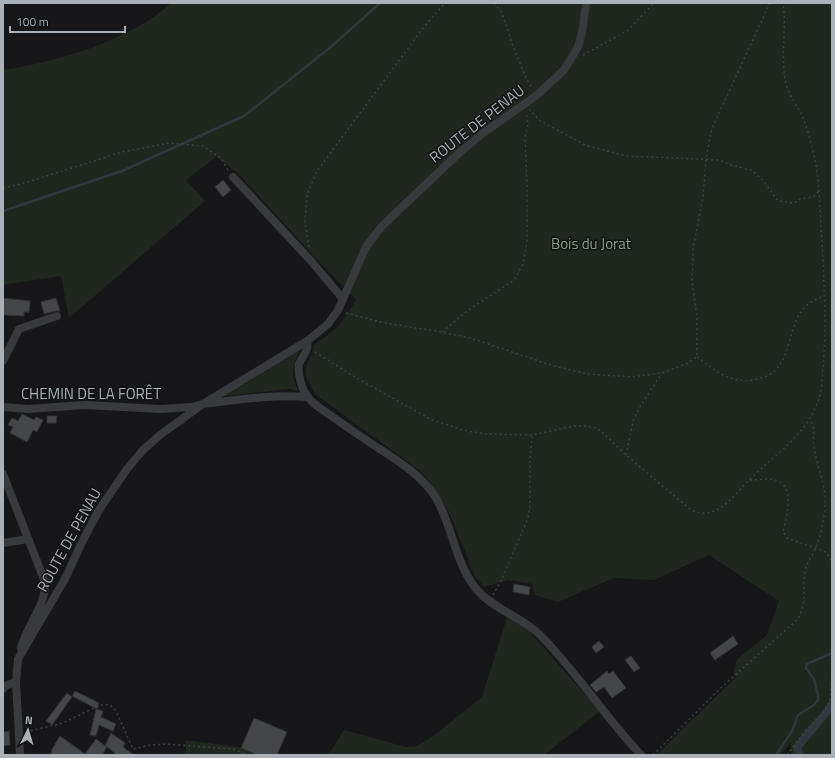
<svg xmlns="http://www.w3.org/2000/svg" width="835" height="758" font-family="'Titillium Web',sans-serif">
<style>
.green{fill:#1f271f}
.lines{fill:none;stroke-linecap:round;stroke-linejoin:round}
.stream{stroke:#2e383d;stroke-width:2.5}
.canal{stroke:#2e383d;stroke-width:8}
.building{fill:#444649;stroke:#313235}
.path{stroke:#3e4145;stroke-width:1.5;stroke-dasharray:2 3;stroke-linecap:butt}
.street{stroke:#383a3e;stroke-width:8}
.labels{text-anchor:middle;stroke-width:3;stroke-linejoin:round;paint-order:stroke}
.street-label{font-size:15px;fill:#aab1b8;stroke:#121214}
.park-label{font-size:15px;fill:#85a282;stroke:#121214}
</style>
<rect width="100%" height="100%" fill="#171719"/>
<path class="green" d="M 171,3 L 832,3 L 832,755 L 792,755 L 790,743 L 781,755 L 656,755 L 736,677 L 733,674 L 737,659 L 767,635 L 779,601 L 709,555 L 654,580 L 614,578 L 558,602 L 535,595 L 532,584 L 508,580 L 484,587 L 474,575 L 469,561 L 448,510 L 423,473 L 315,394 L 306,377 L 306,366 L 312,354 L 314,345 C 336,330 343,324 356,299 L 317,260 L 238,173 L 216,157 L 186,180 L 205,201 L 69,318 L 61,276 L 3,285 L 3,70 C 57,62 131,40 171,3 Z
M 300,350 C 292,366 290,375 299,391 L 289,389 L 224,396 Z
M 508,614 L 518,619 L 600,711 L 544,755 L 328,755 L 344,730 L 406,747 L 417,746 L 432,737 L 482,697 Z
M 186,740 L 259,750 L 280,755 L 182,755 L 186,753 Z"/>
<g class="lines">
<path class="stream" d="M 3,211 L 122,171 L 244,116 L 332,46 L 380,3
M 776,755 L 792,731 L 798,715 L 814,705 L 818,700 L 818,695 L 814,679 L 806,668 L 807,664 L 832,653"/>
<path class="canal" d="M 800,755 L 797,748 C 808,732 822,720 832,704"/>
</g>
<path class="building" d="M 223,180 L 231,190 L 223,197 L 215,187 Z
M 3,298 L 30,301 L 29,312 L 24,312 L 24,316 L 3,315 Z
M 56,298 L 60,311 L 56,311 L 44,314 L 41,302 Z
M 22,414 L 34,420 L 36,417 L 43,420 L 37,432 L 33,430 L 27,442 L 10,433 L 13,427 L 8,425 L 12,418 L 18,421 Z
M 47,416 L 57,416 L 56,423 L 47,423 Z
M 514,584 L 530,587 L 529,595 L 513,592 Z
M 733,636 L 738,644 L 715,660 L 710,653 Z
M 599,641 L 604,647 L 596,653 L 592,647 Z
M 631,656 L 640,668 L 634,672 L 625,660 Z
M 607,671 L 609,674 L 613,671 L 626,688 L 612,698 L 604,687 L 596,692 L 590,685 Z
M 75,691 L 99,703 L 97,709 L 72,696 Z
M 67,693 L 72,697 L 52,725 L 46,721 Z
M 96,709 L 103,711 L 101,717 L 116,724 L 113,731 L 99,725 L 96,736 L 90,735 Z
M 254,718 L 287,732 L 277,755 L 257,755 L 241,748 Z
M 9,731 L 10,745 L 3,746 L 3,732 Z
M 111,733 L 125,743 L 123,747 L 134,755 L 117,755 L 107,747 L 102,755 L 50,755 L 52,752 L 51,751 L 60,736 L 85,754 L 96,739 L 107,747 L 105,746 Z"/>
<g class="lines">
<path class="path" d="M 494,3 L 502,13 L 513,46 L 526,78 L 532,88
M 583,55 L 627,31 L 654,3
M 529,109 L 539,120 L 585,145 L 626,156 L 720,160 L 731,165 L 751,170 L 763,180 L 778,201 L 794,203 L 800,199 L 813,197 L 819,191
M 3,188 L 28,182 L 122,152 L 169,143 L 203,146 L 221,158 L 228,170
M 309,247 L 305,222 L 307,195 L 317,171 L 423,28 L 445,3
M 346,313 L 385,323 L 442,332 L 470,338 L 554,366 L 588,374 L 632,377 L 662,373 L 686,364 L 697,357 L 697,318 L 692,281 L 693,249 L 703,197 L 706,159 L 712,128 L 770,3
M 442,332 L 467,311 L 514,280 L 523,264 L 527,241 L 527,184 L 525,138 L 528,124 L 526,112
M 315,352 L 360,380 L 432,420 L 467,431 L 486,434 L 532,435 L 574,426 L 588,426 L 596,428 L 601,431 L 626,455 L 691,510 C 717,522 732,497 749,480 C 774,455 804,437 817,404 C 822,393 822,380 823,368 C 827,326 824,284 822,241 C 820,215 820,186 815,160 C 812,147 808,129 802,116 C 798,106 789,96 786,84 C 780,58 787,30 783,3
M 697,357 C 718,372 730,385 758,379 C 803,369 777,308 825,296
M 626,455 L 633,421 L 641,405 L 662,373
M 750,480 C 757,480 764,479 771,479 C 798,483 786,516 783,532 L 787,538 L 824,551 L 828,555 L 832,561
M 493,595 L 502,579 L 528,518 L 530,505 L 530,460 L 532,435
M 26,732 L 63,723 L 98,706 L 105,704 L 111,706 L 116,711 L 133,749 L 151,745 L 166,744 L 232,749 L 248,755
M 653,755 L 724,685 L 797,620 C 809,599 801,592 805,573 C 806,563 812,556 816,548 C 821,534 825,517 825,503 C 826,484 816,465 814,446 C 812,437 817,426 809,420
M 787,755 L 806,730 L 823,713 L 830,701 L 832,676"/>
<path class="street" d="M 343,299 L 366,247 L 382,226 L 459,153 L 482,134 L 537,95 L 564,70 L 578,47 L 582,33 L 586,3
M 307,341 C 309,352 303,354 299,364 C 297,373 302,390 308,397 C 310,401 316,405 320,408 C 337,420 354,432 372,444 C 395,459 421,474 436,498 C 453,527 455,565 478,591 C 495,610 522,617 540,635 C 577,672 605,717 641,755
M 3,361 L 19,329 L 57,316
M 3,407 L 28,409 L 85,405 L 161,409 L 192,407 L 203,404 C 237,400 273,394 307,397
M 3,474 L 45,582 C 46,606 27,625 21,648
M 3,543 L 28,539
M 3,689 L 7,685 L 16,682
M 20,755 L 16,682 L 18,659 L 65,579 L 83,540 L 99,510 L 127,469 L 143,450 L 160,435 L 203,404 L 307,341 L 328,324 L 338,310 L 343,299 L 312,262 L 233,177"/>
</g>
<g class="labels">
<g class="street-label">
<text transform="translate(477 124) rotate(-38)" y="5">ROUTE DE PENAU</text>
<text x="91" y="399">CHEMIN DE LA FORÊT</text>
<text transform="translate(69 540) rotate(-61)" y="5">ROUTE DE PENAU</text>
</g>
<g class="park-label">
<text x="591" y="249">Bois du Jorat</text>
</g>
</g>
<rect width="835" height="758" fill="none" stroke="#aab1b8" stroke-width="8"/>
<g transform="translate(28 730) rotate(5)" stroke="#121214" stroke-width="3" paint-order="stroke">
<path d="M0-3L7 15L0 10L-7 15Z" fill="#aab1b8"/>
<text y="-6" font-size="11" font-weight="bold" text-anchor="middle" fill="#aab1b8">N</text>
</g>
<path d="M10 26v6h115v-6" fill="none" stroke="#aab1b8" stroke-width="2"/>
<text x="16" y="26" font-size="12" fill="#aab1b8" stroke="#121214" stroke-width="3" paint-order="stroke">100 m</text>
</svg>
